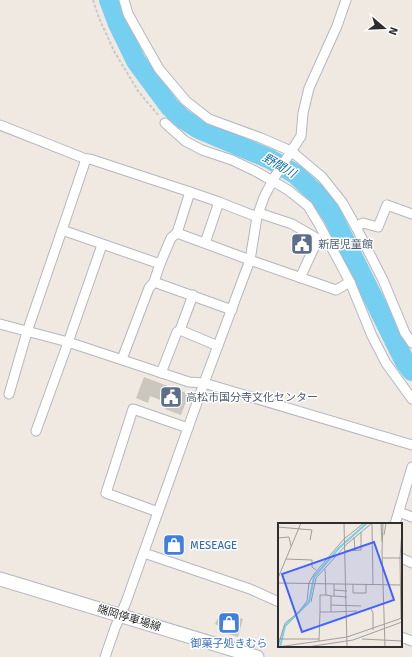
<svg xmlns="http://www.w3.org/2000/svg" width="412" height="657" font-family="Signika,'Noto Sans JP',sans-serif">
  <rect width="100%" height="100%" fill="#efe9e1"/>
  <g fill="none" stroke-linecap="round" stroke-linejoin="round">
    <!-- river -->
    <path stroke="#75cff0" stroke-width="20" d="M109,0L118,24L136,61L170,107L183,119L199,129L270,159L295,174L319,196L332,215L405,362L412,371"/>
  </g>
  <!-- building -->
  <g fill="#cbc7bf">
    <path d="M144,377L189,394L181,415L165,409L168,403L150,396L148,403L136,398Z"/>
    <path d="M173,534L182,537L174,556L165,553Z"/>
    <path d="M221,612L243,619L238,637L222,632L223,628L215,624Z"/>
  </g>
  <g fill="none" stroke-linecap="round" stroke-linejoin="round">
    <!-- street casing -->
    <g stroke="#b4b7c1" stroke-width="11">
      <g id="street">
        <path d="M124,0L128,14L159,69L186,101L209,119L261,138L291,151L322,177L342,202L356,227L383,280L405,333L412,343"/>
        <path d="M165,123L185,141L202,150L232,160L255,171L288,190L308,206L320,226L350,282L372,336L386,363L412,399"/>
        <path d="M0,125L86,159L62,230L160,264L171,238L177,233L250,260L336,290L350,282"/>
        <path d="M86,159H90L190,192L177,233"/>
        <path d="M190,192L219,202L205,243"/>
        <path d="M219,202L257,217"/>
        <path d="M259,213L292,224L318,239"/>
        <path d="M356,227L363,223L378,227L387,205L412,214"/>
        <path d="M160,264L154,282L232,310"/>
        <path d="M300,278L318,239L323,241"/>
        <path d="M0,324L68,342L189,382L204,383L412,445"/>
        <path d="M180,330L218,346"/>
        <path d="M122,359L149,288L154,282"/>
        <path d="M161,373L177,332L180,330L193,295"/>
        <path d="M9,394L27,332L62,230"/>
        <path d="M36,431L65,351L102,245"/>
        <path d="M158,512L106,493L133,409L188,428"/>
        <path d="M399,512L412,517"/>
        <path d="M395,524L412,467"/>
        <path d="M144,553L250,589L279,602"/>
        <path d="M401,558L412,563"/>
        <path d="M401,637L412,641"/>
        <path d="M105,657L115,628L126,602L204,383L250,260L257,217L264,197L274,178L301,136L303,113L309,88L337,26L346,0"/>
      </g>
    </g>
    <!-- secondary casing -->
    <g stroke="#b4b7c1" stroke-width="15">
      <path id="secondary" d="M0,579L257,657"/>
    </g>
    <!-- path -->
    <path stroke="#c9c9c9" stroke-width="2" stroke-dasharray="3 2" stroke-linecap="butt" d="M93,0L99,18L114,51L138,91L159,116"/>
    <!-- street -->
    <use href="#street" stroke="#fff" stroke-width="9"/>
    <!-- secondary -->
    <use href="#secondary" stroke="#fff" stroke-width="13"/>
  </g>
  <!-- icons -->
  <defs>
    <g id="civic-square" transform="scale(1.15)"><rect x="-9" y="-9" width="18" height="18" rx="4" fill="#5c6f8a" stroke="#fff"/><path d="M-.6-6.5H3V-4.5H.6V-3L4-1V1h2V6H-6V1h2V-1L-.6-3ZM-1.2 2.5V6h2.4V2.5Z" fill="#fff"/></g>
    <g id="shop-square" transform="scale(1.15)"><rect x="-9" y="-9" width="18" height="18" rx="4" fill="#3f7fe0" stroke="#fff"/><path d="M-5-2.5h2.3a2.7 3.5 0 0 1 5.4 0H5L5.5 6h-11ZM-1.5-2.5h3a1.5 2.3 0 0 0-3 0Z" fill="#fff"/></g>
  </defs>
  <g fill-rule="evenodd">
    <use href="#civic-square" x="302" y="244"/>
    <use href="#civic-square" x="171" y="397"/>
    <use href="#shop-square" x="174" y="545"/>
    <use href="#shop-square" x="229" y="623"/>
  </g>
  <g text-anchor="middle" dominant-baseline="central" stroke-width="3" stroke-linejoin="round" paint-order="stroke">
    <!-- service labels -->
    <g font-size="11" fill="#4e5e75" stroke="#fff" text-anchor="start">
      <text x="318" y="244">新居児童館</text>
      <text x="186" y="397">高松市国分寺文化センター</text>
    </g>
    <!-- shop labels -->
    <g font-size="11" fill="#366cbe" stroke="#fff" text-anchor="start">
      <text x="190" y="545">MESEAGE</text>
      <text x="229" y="643" text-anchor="middle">御菓子処きむら</text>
    </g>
    <!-- street labels -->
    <g font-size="11" fill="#2e2e2e" stroke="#fff">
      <text transform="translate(129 618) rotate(17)">端岡停車場線</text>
    </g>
    <!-- water labels -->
    <g font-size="12" font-style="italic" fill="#0d6fa3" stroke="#fff">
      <text transform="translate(279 166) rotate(30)">野間川</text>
    </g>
  </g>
  <!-- overview -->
  <g transform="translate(278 523)">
    <rect width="124" height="124" fill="#efe9e1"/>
    <path fill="none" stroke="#75cff0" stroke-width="2" d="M2,124L7,103L31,79L36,54L61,25L89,0"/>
    <path fill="none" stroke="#a29e99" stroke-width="1" d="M66,0L69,124M103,0L104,19M105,0L104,28L107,124M0,4L34,7L32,17M106,12L108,0M76,14L77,27M0,15L11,14L13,23M67,28L83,27V9M105,35H124M122,35L123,96M122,35L124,7M8,36L34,37V44L38,47M0,55L23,0M0,60L124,62M75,61V70H88V61M56,67L69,68M53,73H56V61M56,73L69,74M33,79L38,55L69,21L94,0L95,62M53,82L83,83M93,86L95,90V107M42,89V72H48M53,89L79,88M0,116H41M84,116L124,118M41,118L42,89H53V73L48,72L47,46M0,123L7,100L20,90L29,78L31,60L36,51L66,16L86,0M0,124L69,114L124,95M29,124L75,117L124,99"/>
    <path fill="#4264fb" fill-opacity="0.15" stroke="#4264fb" stroke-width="2" d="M96,19L116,77L24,109L4,51Z"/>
    <rect width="124" height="124" fill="none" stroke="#2e2e2e" stroke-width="2"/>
  </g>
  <!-- north arrow -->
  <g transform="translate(384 28) rotate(109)" stroke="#ffffff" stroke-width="3" paint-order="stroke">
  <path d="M0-3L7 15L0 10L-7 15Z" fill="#2e2e2e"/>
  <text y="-6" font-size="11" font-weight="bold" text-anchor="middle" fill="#2e2e2e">N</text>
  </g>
</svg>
